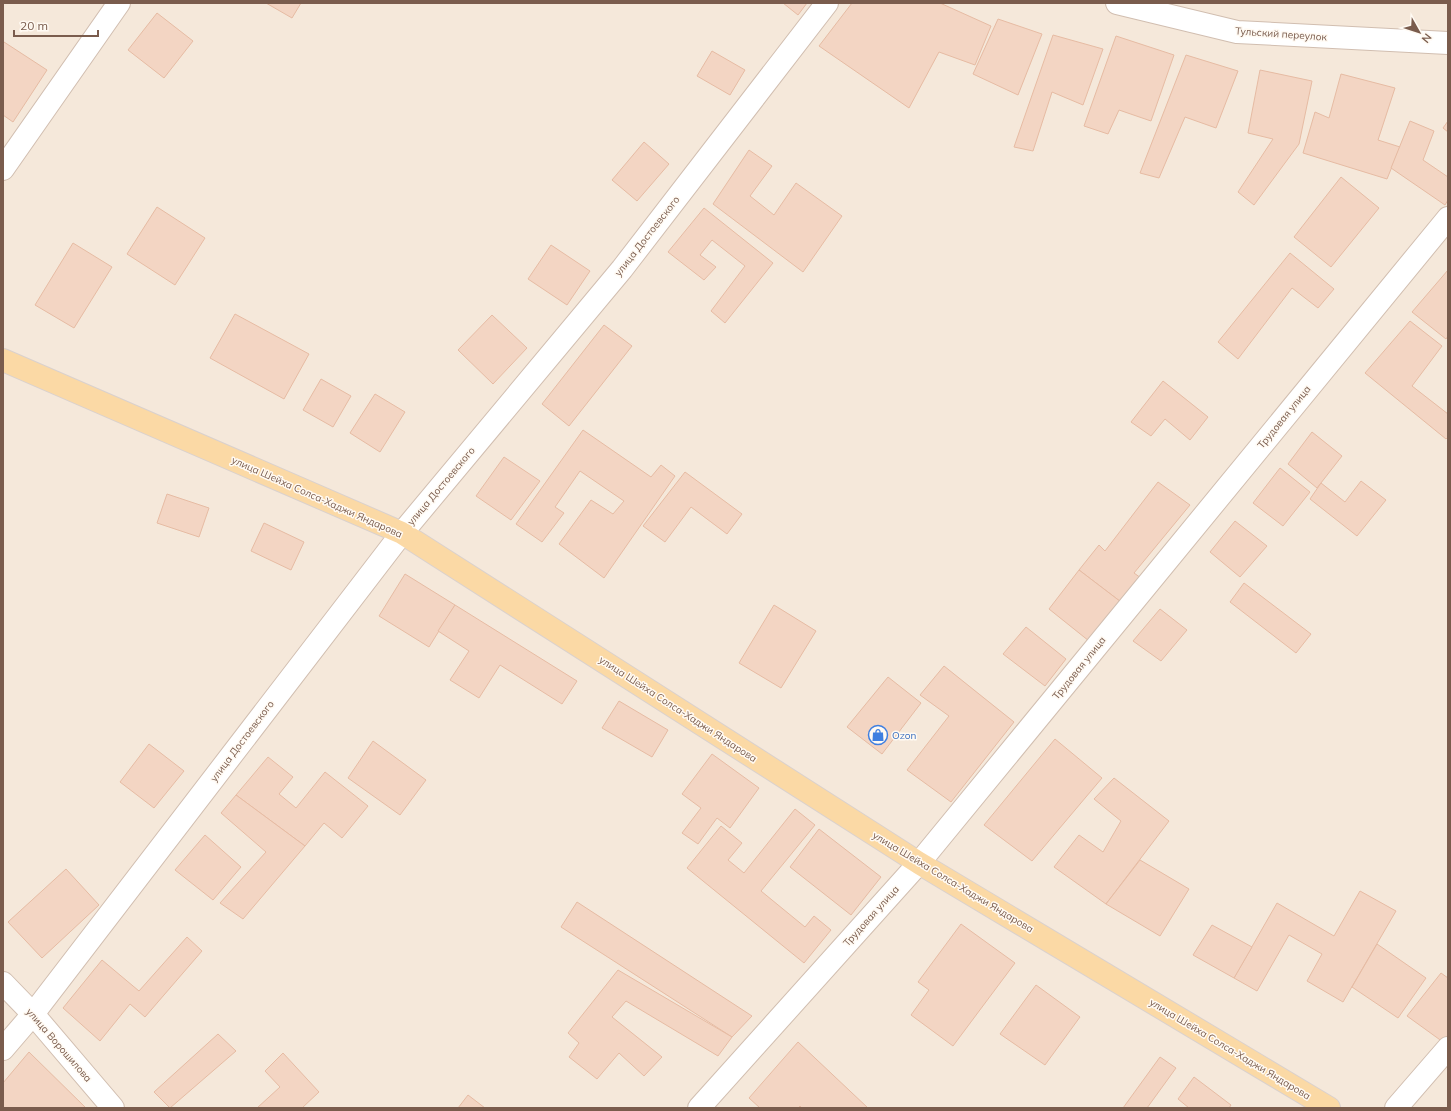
<svg xmlns="http://www.w3.org/2000/svg" width="1451" height="1111" font-family="Mulish,sans-serif">
  <rect width="100%" height="100%" fill="#fdf6ec"/>
  <!-- residential -->
  <rect fill="#f5e8da" x="3" y="3" width="1445" height="1105"/>
  <!-- building -->
  <g fill="#f3d5c3" stroke="#e6bba3">
    <path d="M266,3H301L292,18Z"/>
    <path d="M783,3H807L798,15Z"/>
    <path d="M852,3H940L991,26L975,65L939,52L909,108L819,46Z"/>
    <path d="M157,13L193,41L164,78L128,50Z"/>
    <path d="M998,19L1042,34L1018,95L973,74Z"/>
    <path d="M1053,35L1103,49L1083,105L1052,92L1033,151L1014,147Z"/>
    <path d="M1116,36L1174,55L1151,121L1119,110L1108,134L1084,126Z"/>
    <path d="M4,42L47,70L13,122L3,115V44Z"/>
    <path d="M712,51L745,70L730,95L697,76Z"/>
    <path d="M1186,55L1238,71L1216,128L1185,117L1159,178L1140,173Z"/>
    <path d="M1260,70L1312,81L1299,144L1254,205L1238,192L1273,139L1248,133Z"/>
    <path d="M1341,74L1395,88L1378,140L1400,147L1387,179L1303,153L1315,112L1329,118Z"/>
    <path d="M1410,121L1434,131L1423,160L1448,177V200L1445,205L1391,168Z"/>
    <path d="M1448,121V132L1443,128Z"/>
    <path d="M644,142L669,164L637,201L612,180Z"/>
    <path d="M749,150L772,166L750,196L774,215L796,183L842,216L803,272L713,204Z"/>
    <path d="M1341,177L1379,208L1331,267L1294,237Z"/>
    <path d="M157,207L205,238L175,285L127,254Z"/>
    <path d="M704,208L773,263L725,323L711,311L745,266L712,240L700,255L716,267L704,280L668,252Z"/>
    <path d="M73,243L112,267L74,328L35,305Z"/>
    <path d="M551,245L590,271L567,305L528,279Z"/>
    <path d="M1290,253L1334,289L1318,308L1292,288L1238,359L1218,342Z"/>
    <path d="M1448,270V336L1446,339L1412,312Z"/>
    <path d="M235,314L309,354L284,399L210,358Z"/>
    <path d="M492,315L527,348L493,384L458,350Z"/>
    <path d="M1410,321L1442,346L1412,386L1448,414V437L1446,439L1365,373Z"/>
    <path d="M604,325L632,346L569,426L542,404Z"/>
    <path d="M321,379L351,396L333,427L303,410Z"/>
    <path d="M1163,381L1208,417L1190,440L1165,419L1151,436L1131,422Z"/>
    <path d="M375,394L405,412L380,452L350,433Z"/>
    <path d="M583,430L651,477L661,465L675,476L604,578L559,544L591,500L613,514L624,501L580,471L555,507L564,513L542,542L516,524Z"/>
    <path d="M1312,432L1342,456L1317,488L1288,464Z"/>
    <path d="M504,457L540,481L511,520L476,496Z"/>
    <path d="M1280,468L1310,492L1283,526L1253,503Z"/>
    <path d="M685,472L742,514L727,534L691,507L665,542L643,526Z"/>
    <path d="M1361,481L1386,500L1357,536L1310,499L1321,483L1345,502Z"/>
    <path d="M1158,482L1190,505L1134,573L1141,578L1121,602L1079,570L1099,545L1105,551Z"/>
    <path d="M167,494L209,508L199,537L157,523Z"/>
    <path d="M1235,521L1267,546L1240,577L1210,552Z"/>
    <path d="M264,523L304,542L291,570L251,551Z"/>
    <path d="M1079,570L1121,602L1089,641L1049,609Z"/>
    <path d="M405,574L455,605L429,647L379,616Z"/>
    <path d="M1244,583L1311,634L1296,653L1230,602Z"/>
    <path d="M455,605L577,681L562,704L500,665L479,698L450,680L469,651L438,631Z"/>
    <path d="M774,605L816,631L781,688L739,663Z"/>
    <path d="M1160,609L1187,630L1161,661L1133,641Z"/>
    <path d="M1026,627L1066,659L1045,686L1003,654Z"/>
    <path d="M944,666L1014,722L951,802L907,770L949,716L920,695Z"/>
    <path d="M888,677L921,703L882,754L847,727Z"/>
    <path d="M619,701L668,730L652,757L602,728Z"/>
    <path d="M1055,739L1102,778L1032,861L984,825Z"/>
    <path d="M373,741L426,780L400,815L348,778Z"/>
    <path d="M149,744L184,771L154,808L120,782Z"/>
    <path d="M712,754L759,788L730,828L717,818L698,844L682,833L701,808L682,794Z"/>
    <path d="M268,757L293,777L279,794L296,808L325,772L368,806L342,838L324,823L305,846L236,795Z"/>
    <path d="M1114,778L1169,821L1106,904L1054,867L1079,835L1103,852L1121,821L1094,799Z"/>
    <path d="M236,795L305,846L243,919L220,903L266,852L221,813Z"/>
    <path d="M795,809L815,825L761,891L805,927L814,916L831,930L804,963L687,868L721,826L742,843L728,860L744,873Z"/>
    <path d="M819,829L881,877L851,915L790,867Z"/>
    <path d="M205,835L241,867L213,900L175,870Z"/>
    <path d="M1140,860L1189,889L1160,936L1106,904Z"/>
    <path d="M66,869L99,905L42,958L8,922Z"/>
    <path d="M1360,891L1396,911L1343,1002L1307,981L1322,954L1289,935L1257,991L1234,978L1277,903L1334,936Z"/>
    <path d="M577,902L752,1016L732,1037L561,927Z"/>
    <path d="M961,924L1015,963L953,1046L911,1015L929,990L918,982Z"/>
    <path d="M1212,925L1252,947L1234,978L1193,955Z"/>
    <path d="M187,937L202,951L145,1017L130,1004L100,1041L63,1008L102,960L139,991Z"/>
    <path d="M1377,944L1426,978L1398,1018L1352,987Z"/>
    <path d="M618,970L732,1037L718,1056L626,1001L612,1017L662,1057L644,1076L619,1053L597,1079L569,1057L579,1043L568,1033Z"/>
    <path d="M1441,973L1448,978V1035L1443,1042L1407,1016Z"/>
    <path d="M1036,985L1080,1017L1045,1065L1000,1034Z"/>
    <path d="M218,1034L236,1051L170,1108L154,1092Z"/>
    <path d="M798,1042L868,1108H802L800,1106L798,1108H760L749,1098Z"/>
    <path d="M29,1052L86,1108H3V1083Z"/>
    <path d="M283,1053L319,1092L302,1108H257L280,1087L265,1071Z"/>
    <path d="M1160,1057L1176,1068L1147,1108H1123Z"/>
    <path d="M1194,1077L1231,1105L1229,1108H1189L1178,1099Z"/>
    <path d="M468,1095L485,1108H458Z"/>
  </g>
  <g fill="none" stroke-linecap="round" stroke-linejoin="round">
    <!-- minor casing -->
    <g stroke="#d1beb0" stroke-width="24">
      <g id="minor">
        <path d="M1117,3L1237,32L1448,43"/>
        <path d="M3,169L119,3"/>
        <path d="M3,983L33,1014L113,1108"/>
        <path d="M3,1049L33,1014L402,533L622,269L827,3"/>
        <path d="M699,1108L919,863L1448,218"/>
        <path d="M1396,1108L1448,1048"/>
      </g>
    </g>
    <!-- major casing -->
    <g stroke="#dad1cd" stroke-width="24">
      <path id="major" d="M3,360L402,533L919,863L1329,1108"/>
    </g>
    <!-- minor -->
    <use href="#minor" stroke="#fff" stroke-width="22"/>
    <!-- major -->
    <use href="#major" stroke="#fbd9a5" stroke-width="22"/>
  </g>
  <!-- icons -->
  <defs>
    <g id="shop-ring" transform="scale(1)"><circle r="9.5" fill="#fffaf3" stroke="#3f7fe0" stroke-width="1.5"/><path d="M-5-2.5h2.3a2.7 3.5 0 0 1 5.4 0H5L5.5 6h-11ZM-1.5-2.5h3a1.5 2.3 0 0 0-3 0Z" fill="#3f7fe0"/></g>
  </defs>
  <g fill-rule="evenodd">
    <use href="#shop-ring" x="878" y="735"/>
  </g>
  <g text-anchor="middle" dominant-baseline="central" stroke-width="3" stroke-linejoin="round" paint-order="stroke">
    <!-- street labels -->
    <g font-size="10" fill="#7a5c4d" stroke="#fffaf3">
      <text transform="translate(1281 34) rotate(4)">Тульский переулок</text>
      <text transform="translate(647 236) rotate(-52)">улица Достоевского</text>
      <text transform="translate(1284 417) rotate(-51)">Трудовая улица</text>
      <text transform="translate(441 486) rotate(-50)">улица Достоевского</text>
      <text transform="translate(317 497) rotate(24)">улица Шейха Солса-Хаджи Яндарова</text>
      <text transform="translate(1079 668) rotate(-51)">Трудовая улица</text>
      <text transform="translate(678 709) rotate(33)">улица Шейха Солса-Хаджи Яндарова</text>
      <text transform="translate(242 741) rotate(-53)">улица Достоевского</text>
      <text transform="translate(953 882) rotate(31)">улица Шейха Солса-Хаджи Яндарова</text>
      <text transform="translate(871 916) rotate(-48)">Трудовая улица</text>
      <text transform="translate(59 1045) rotate(49)">улица Ворошилова</text>
      <text transform="translate(1230 1049) rotate(31)">улица Шейха Солса-Хаджи Яндарова</text>
    </g>
    <!-- shop labels -->
    <g font-size="10" fill="#366cbe" stroke="#fffaf3" text-anchor="start">
      <text x="892" y="735">Ozon</text>
    </g>
  </g>
  <!-- border -->
  <rect width="1451" height="1111" fill="none" stroke="#7a5c4d" stroke-width="8"/>
  <!-- north arrow -->
  <g transform="translate(1419 32) rotate(129)" stroke="#fffaf3" stroke-width="3" paint-order="stroke">
  <path d="M0-3L7 15L0 10L-7 15Z" fill="#7a5c4d"/>
  <text y="-6" font-size="11" font-weight="bold" text-anchor="middle" fill="#7a5c4d">N</text>
  </g>
  <!-- scale -->
  <path d="M14 30v6h84v-6" fill="none" stroke="#7a5c4d" stroke-width="2"/>
  <text x="20" y="30" font-size="12" fill="#7a5c4d" stroke="#fffaf3" stroke-width="3" paint-order="stroke">20 m</text>
</svg>
